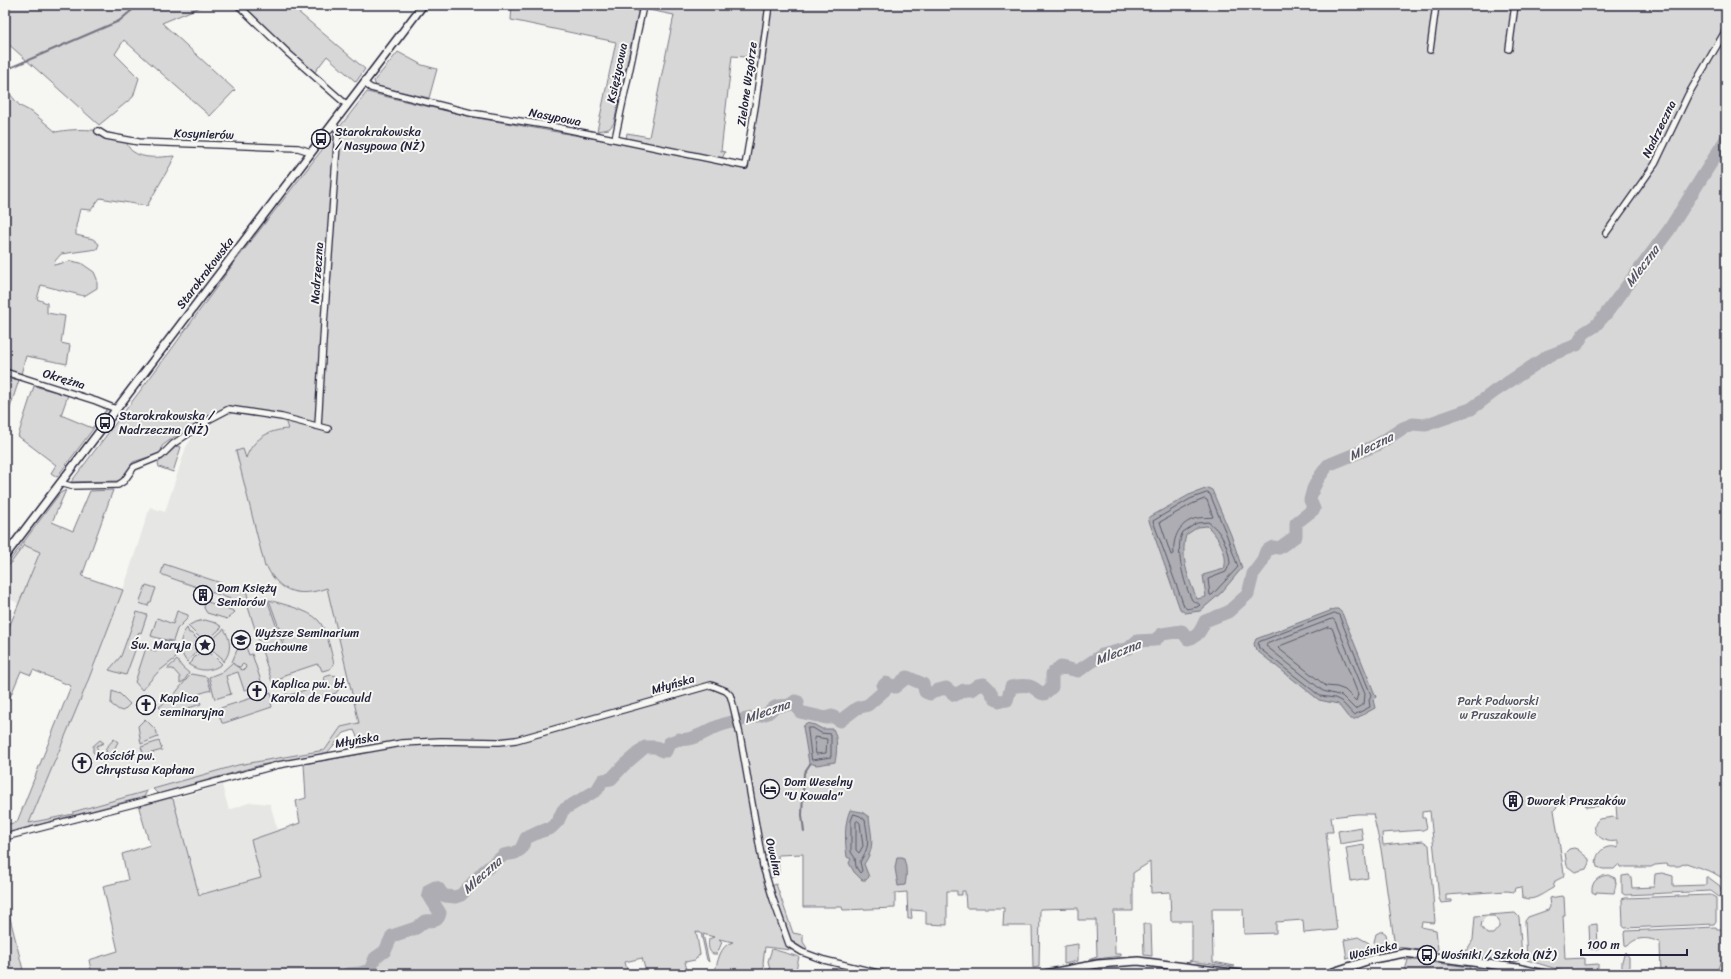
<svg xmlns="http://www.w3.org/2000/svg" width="1731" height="979" font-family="Sriracha,sans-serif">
  <rect width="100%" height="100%" fill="#f6f6f2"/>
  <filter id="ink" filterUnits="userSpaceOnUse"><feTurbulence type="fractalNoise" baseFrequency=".025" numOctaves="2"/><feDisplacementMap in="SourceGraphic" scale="8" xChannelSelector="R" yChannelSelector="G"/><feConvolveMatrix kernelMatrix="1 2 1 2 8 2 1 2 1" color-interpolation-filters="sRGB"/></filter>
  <g filter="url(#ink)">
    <!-- built -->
    <g fill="#e6e6e4">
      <path d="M230,412L285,420L401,737L359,723L341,727L326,750L238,765L61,816L29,823L84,691L123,590L150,507L165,512L186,447L197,430Z"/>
      <path d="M24,545L40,552L19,604L5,596V571Z"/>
      <path d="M222,785L229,810L251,802L270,804L278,831L251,840L261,878L199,896L173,799Z"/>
    </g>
    <!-- green -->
    <g fill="#d7d7d7" stroke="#7c7c89" fill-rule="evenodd">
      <path d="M5,5H205L162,23L235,90L210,116L124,40L115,54L139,78L133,97L99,125L5,41Z"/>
      <path d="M241,5H290L365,69L356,82L327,56L314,73Z"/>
      <path d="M512,5L537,9L539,5H766L758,58L732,56L721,151L725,152L722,159L626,139L627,133L649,137L674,15L639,8L614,123L609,129L597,131L616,42L511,20Z"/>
      <path d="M771,5H1726V880L1712,872L1686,863L1679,866H1670L1665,864L1655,865L1651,867H1620L1619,864L1614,869H1603L1597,867C1593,853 1606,843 1618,848V841C1615,841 1611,842 1608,841C1596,838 1590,827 1599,819L1614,817L1617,819L1616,805L1586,807L1585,802H1579L1578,796L1568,797L1569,803L1560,804L1554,810L1564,873L1563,877L1555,881L1553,888C1543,893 1533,903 1522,897L1521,887L1515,888L1514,892L1507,891L1446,895V900H1452V902L1441,903L1439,898L1430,811L1422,812V818H1425L1427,828L1423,830L1382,833L1383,845L1423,841L1429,845L1435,922L1434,923L1422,922L1421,927L1436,930L1438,949L1436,951L1395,947L1381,849L1373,814H1357L1331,817L1333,832H1326L1337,930L1304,933L1303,920L1276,922V933L1244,934L1243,909H1212L1213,962L1235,966L1234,967L1189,961L1192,960V921H1171L1170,892L1151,893L1150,862L1133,873V911H1114L1115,954H1121V956L1088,960L1097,957L1096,920H1078V908L1040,909L1039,967L1033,968L1032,926H1003L1004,908H966L965,891H962V895H957V891H947V925L926,924V911L911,910L912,918L908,919L907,892L895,893V908L843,910L842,907H803V854L778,855L779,874L771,878L769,877L765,861L772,855L764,856L770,884L791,950L765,947L763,963L765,974H714C718,963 719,945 733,942L719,939L722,942L717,954H713C708,951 708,945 709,939L714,937L703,934L709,962L707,960L701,933L696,931L700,954L695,960L685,962L688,974H636L646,972L642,958L625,962L628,974H92L89,960L118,951L103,886L128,880L122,854L150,845L139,808L140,806L170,798L173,799L199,895L261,878L251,840L300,823L296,801L306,798L304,764L367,753L366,747L362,748L354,730L344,733L327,753L261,765L158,794L153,789L238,765L325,750L341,727L359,723L327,588C301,597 280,594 267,567H265L236,451L243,449L246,458C253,439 268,430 288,429L285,420L230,412L208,418L189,430V426L162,446L161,453L133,462L120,481L71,482L168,354L234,263L367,92L472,117L608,141L744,169L746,165Z"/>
      <path d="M398,52L422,65L437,69L429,98L376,86L374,81Z"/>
      <path d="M5,71L7,74L9,93L20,106L32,112L56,132C75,128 106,128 123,139C127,141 128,148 132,151C144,160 160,157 174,156L171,164L147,206L100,198L91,210L80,209L76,226V235L93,239L99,244L97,249L61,254L55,261L54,265L71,261L81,263L94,272L97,279V288L84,296L41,285L37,299L47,303V313L65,316L61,343L70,345L67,364L26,356L21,374L5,370Z"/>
      <path d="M5,377L19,380L5,423Z"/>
      <path d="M34,386L68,395L61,415L92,428L106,410L98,404L108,409L57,477L51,473L56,465L18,436Z"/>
      <path d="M177,446L181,447L173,472L159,467L158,463Z"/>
      <path d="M66,490L52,522L73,531L90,491L113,490L82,576L123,590L84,691L29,823L73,814V812L147,791L144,797L6,833L5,825L17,822L71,686L33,670L31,675L21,671L5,709V637L40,552L24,545L5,571V567L60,493Z"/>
      <path d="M164,564L242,590L247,593L248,600L245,604L171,578L161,574Z"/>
      <path d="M146,585L156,588L151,602H149L148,606L139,603Z"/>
      <path d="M262,598L267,599L285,651L287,650L269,600C282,604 309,610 318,620C327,629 331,652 334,664L330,669L322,671L320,666L317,664L284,675L283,678L272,682L248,607L255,599Z"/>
      <path d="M205,601L234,611L235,612L227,619L207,613L204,608Z"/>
      <path d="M177,611L188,615V618L177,629L173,641L161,639L173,643L176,658L158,672L142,690L135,682L146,648L156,651L161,639L151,636L157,618L173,624Z"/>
      <path d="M137,612L147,615L141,633L139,632L134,644L137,645L126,675L109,670L121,656Z"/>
      <path d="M205,620L216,623L222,627L209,639H201V637L198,636L188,626L195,622Z"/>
      <path d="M187,628L189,633H191L199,641L198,645L199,649L196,650V652L187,662C179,652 178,639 187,628Z"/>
      <path d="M224,629C231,640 232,652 223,662L222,658L211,649V642L214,641V638Z"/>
      <path d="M246,647L249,655L252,654L262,684L244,690L238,672L226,676L231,694L215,699L209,677L222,672L232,663L242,670L245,669L246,666L243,664L240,667L236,666L232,662L237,650Z"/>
      <path d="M201,651H209V654H212L222,664C211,672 199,672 188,664L192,662L193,659Z"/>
      <path d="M177,660L182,667L189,673L184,681L180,683V677L173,669H167Z"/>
      <path d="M191,674L207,677L211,690L198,694L201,704L167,715L159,707L173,696Z"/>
      <path d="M331,675L337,676C338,682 341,688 336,693L315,700L288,702L286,698L271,703L272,707L224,723H222L217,709L271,692L273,700L286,696V694L290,695L323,684L325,681L324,677Z"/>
      <path d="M112,691L120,694L130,704L123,711L119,710L111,704Z"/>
      <path d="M145,719L156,730L158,737L141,744L138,726Z"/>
      <path d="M114,739L118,742C113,750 112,760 102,762L93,752V746L100,740L104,743L96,746L98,749L95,752L98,755L101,753L103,754L107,751L105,749Z"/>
      <path d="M159,741L162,750L144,755L141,747Z"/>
      <path d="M1361,827L1363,840L1340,844L1338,831Z"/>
      <path d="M1364,845L1368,878L1351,881L1346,848Z"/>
      <path d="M1574,848L1577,849L1589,859V863L1586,869L1575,872L1567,866L1565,853L1569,849Z"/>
      <path d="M1662,873L1673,876V886L1706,885V877H1708L1720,886L1722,895L1719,897L1711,891L1625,895L1622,893V876L1629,875L1631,878L1632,888L1654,887L1655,874Z"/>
      <path d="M1608,875L1615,878L1616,884L1614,893L1596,892V894L1592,892C1591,881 1599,876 1608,875Z"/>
      <path d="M776,884L793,933L803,935V942L807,948L805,950L796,945L791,939L772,886Z"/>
      <path d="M1711,895L1716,898V921L1714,924L1625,928L1623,926L1622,899L1625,898Z"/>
      <path d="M1562,896L1564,897L1565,915H1563L1565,959L1584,958V965L1598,964V973H1622V961L1625,952L1629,957V974H1573L1527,960L1525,921L1528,917L1548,910L1550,907L1549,898Z"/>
      <path d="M1515,913L1519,917L1522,957H1519V960L1515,962L1443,952L1467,950L1473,940L1475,916ZM1487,916H1494L1499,921V927L1493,934H1487L1481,927L1482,921Z"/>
      <path d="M9,914L24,974H5V915Z"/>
      <path d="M1143,924H1151L1152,956L1144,955Z"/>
      <path d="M1597,924L1598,949H1590L1589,925Z"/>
      <path d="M1716,927L1717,929H1723L1726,934V955H1723L1716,974H1661L1660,943C1651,937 1635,936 1628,946L1625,945L1624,933L1626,931Z"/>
      <path d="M1382,931L1386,934L1388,947L1376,950L1374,942L1376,934Z"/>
      <path d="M1358,937L1369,943L1372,951L1347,959L1344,940Z"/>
      <path d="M1078,944V961L1064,964V946Z"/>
      <path d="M772,949L799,957L795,974H771L768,961Z"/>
      <path d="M1405,959L1470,967L1469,974H1404L1408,960Z"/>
    </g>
    <!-- water -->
    <g fill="#adadb3" stroke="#757583" fill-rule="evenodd">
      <path d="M1208,488L1212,490L1231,535L1242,568L1221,593L1200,611L1185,613L1180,609L1148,518L1189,495ZM1207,526C1218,536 1229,554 1224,569L1203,575L1206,597L1197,599C1188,578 1180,557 1186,535L1198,527Z"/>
      <path d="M1335,609H1338L1342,613L1376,697L1373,700L1375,708L1355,719H1351L1348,717L1338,704L1319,700L1256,650L1254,644L1256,639Z"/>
      <path d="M806,723L815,725L822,729H833C838,737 837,753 835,762L817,765L809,763L803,727Z"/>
      <path d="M850,810L862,812L869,817C871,836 876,847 864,864L869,877L866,880H862L854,872L849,863L851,859L847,857C845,842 844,824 850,810Z"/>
      <path d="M897,857H903C907,865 907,876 905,885L898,886L895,868Z"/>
    </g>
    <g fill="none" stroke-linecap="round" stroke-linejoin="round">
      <!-- shore -->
      <g stroke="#5a5a6b" stroke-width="1">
        <path d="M1207,493L1210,494L1227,536L1238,567L1212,595H1210L1208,579L1226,572L1230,563C1229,548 1221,530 1208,522L1197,523L1183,532C1174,546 1184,585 1192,600C1194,603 1198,602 1200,605L1197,607L1187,609L1184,606L1153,521L1190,499Z"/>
        <path d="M1205,499L1207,500L1213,517C1208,518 1203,517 1198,518C1180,521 1172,538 1174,554L1171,555L1160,522L1192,504Z"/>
        <path d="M1335,613L1339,615L1371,695L1369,700L1370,707L1354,715L1341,701L1335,698L1320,696L1259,648L1258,644L1259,642Z"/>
        <path d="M1333,619L1335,621L1365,694L1364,704L1355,709L1342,696L1323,691L1266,646L1267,644Z"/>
        <path d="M1329,627L1332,628L1358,694L1356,701L1345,690L1337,687L1326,686L1278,648L1280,646Z"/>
        <path d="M808,728H813L821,733L831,734V757L812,760Z"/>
        <path d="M815,737L827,739L826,753L816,754L814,739Z"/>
        <path d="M854,814L860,816L865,820C868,840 871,844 860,862L862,871L860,873L856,867L855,858L851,852V821Z"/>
        <path d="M858,821L860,823L863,846L859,853L856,850V822Z"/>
      </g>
      <!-- stream -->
      <g stroke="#757583" stroke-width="2">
        <path d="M5,70L119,21L138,5"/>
        <path d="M804,832L802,815L804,773L810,764"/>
      </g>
      <!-- river -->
      <path stroke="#adadb3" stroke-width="13" d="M347,974L360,973L370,970L375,958L385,951L392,936L416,928L425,921C432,920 438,923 440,913L428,894L429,890L435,887L438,888L443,895L446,896L455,897L461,895L484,871L504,855L515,853L521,849L526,838L539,832L551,828L558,821L563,810L597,790L603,780L611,779L624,765L645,747H656L663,751H666L669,743L679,739C690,742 704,733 714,728C730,720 749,720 765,714C770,713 771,709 775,707C784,703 785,709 795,701L798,702L797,707L800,712L826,718L832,716L840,721L857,708L868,705L885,690L883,686L886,683L895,687L907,677L923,684L925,692L930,694L938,690L946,688L955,695L964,690H971L978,685L984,684L989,689L995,699L999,701L1007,700L1011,687C1017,686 1026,684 1032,687C1037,689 1038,693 1044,694L1052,687V674L1061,667L1078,671L1102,655L1129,648L1137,641L1155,640L1162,634L1182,631L1188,639C1198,637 1201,630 1205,621L1228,612L1248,594L1253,574L1262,562L1266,551L1273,547L1279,548L1296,536V523L1314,509L1310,500L1313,489L1318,479L1328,465L1377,445L1403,428L1413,424L1425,425L1471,409L1495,391L1548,356L1577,345L1584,333L1595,326L1605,315L1669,230L1726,139"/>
      <!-- minor casing -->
      <g stroke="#22223b" stroke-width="8">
        <g id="minor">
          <path d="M238,5L289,54L347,105"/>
          <path d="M1509,49L1515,5"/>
          <path d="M1430,50L1436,5"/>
          <path d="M364,83L371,88L471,113L551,126L745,166L756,101L769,5"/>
          <path d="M98,131L106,136L139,142L298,148L311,152"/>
          <path d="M615,139L642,11"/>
          <path d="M1606,233L1655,164L1688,95L1726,30"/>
          <path d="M5,372L96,401L116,409"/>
          <path d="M318,426L324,324L338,131L333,123"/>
          <path d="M60,483L71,486L118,485L124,481L134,467L161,456L173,444L210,419L229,409L282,417L328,429"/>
          <path d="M5,837L137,803L278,765L402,743L441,741L499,742L516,740L711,685L726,691L730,695L732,701L740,735L763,866L773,899L789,944L802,952L824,960L882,974"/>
        </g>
      </g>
      <!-- tertiary casing -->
      <g stroke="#22223b" stroke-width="10">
        <g id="tertiary">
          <path d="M5,556L423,5"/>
          <path d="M1045,974L1098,964L1138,961L1240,974"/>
          <path d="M1327,974L1373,959L1405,953L1517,968L1544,974"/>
        </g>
      </g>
      <!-- minor -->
      <use href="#minor" stroke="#f6f6f2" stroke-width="5.5"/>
      <!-- tertiary -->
      <use href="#tertiary" stroke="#f6f6f2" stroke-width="7"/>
    </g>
  </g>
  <!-- icons -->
  <defs>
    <g id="bus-ring" transform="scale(1)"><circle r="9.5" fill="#f6f6f2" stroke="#22223b" stroke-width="1.5"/><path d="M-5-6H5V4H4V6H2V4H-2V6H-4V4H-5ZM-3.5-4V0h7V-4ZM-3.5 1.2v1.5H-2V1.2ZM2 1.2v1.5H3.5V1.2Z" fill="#22223b"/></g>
    <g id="building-ring" transform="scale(1)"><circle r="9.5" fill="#f6f6f2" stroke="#22223b" stroke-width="1.5"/><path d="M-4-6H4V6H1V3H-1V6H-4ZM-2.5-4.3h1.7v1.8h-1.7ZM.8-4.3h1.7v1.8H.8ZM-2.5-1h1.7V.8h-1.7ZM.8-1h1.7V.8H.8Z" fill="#22223b"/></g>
    <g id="university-ring" transform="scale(1)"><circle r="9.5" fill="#f6f6f2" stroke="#22223b" stroke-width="1.5"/><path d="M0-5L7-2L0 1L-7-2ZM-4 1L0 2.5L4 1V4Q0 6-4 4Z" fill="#22223b"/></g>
    <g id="sight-ring" transform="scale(1)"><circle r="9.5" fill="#f6f6f2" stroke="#22223b" stroke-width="1.5"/><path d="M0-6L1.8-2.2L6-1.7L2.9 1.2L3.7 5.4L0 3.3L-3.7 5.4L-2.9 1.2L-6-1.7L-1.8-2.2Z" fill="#22223b"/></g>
    <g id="church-ring" transform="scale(1)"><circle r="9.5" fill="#f6f6f2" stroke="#22223b" stroke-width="1.5"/><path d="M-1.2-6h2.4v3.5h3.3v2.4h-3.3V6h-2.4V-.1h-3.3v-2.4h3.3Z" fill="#22223b"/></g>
    <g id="hotel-ring" transform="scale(1)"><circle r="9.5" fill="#f6f6f2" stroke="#22223b" stroke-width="1.5"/><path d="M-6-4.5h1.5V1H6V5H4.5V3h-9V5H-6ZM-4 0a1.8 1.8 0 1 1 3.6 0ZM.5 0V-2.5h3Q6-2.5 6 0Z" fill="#22223b"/></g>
  </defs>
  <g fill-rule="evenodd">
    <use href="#bus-ring" x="321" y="139"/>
    <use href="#bus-ring" x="105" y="423"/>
    <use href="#building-ring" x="203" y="595"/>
    <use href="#university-ring" x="241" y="640"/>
    <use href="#sight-ring" x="205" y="645"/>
    <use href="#church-ring" x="257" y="691"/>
    <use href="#church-ring" x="146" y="705"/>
    <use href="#church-ring" x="82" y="763"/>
    <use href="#hotel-ring" x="770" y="789"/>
    <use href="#building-ring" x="1513" y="801"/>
    <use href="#bus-ring" x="1427" y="955"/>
  </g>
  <g text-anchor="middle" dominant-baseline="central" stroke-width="4" stroke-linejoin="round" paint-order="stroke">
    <!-- street labels -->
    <g font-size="12" fill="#22223b" stroke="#f6f6f2">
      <text transform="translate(617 73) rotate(-78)">Księżycowa</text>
      <text transform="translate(747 84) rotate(-82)">Zielone Wzgórze</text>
      <text transform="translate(555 117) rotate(11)">Nasypowa</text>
      <text transform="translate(1659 129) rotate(-64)">Nadrzeczna</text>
      <text transform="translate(204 134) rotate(2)">Kosynierów</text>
      <text transform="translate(205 273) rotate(-53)">Starokrakowska</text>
      <text transform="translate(317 273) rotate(-86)">Nadrzeczna</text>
      <text transform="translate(64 379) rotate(17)">Okrężna</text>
      <text transform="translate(673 684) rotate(-16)">Młyńska</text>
      <text transform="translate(357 740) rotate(-10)">Młyńska</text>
      <text transform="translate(774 857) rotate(77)">Owalna</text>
      <text transform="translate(1373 950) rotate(-14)">Wośnicka</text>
    </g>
    <!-- poi labels -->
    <g font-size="12" fill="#22223b" stroke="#f6f6f2" text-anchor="start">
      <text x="335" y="132">Starokrakowska<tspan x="335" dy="14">/ Nasypowa (NŻ)</tspan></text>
      <text x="119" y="416">Starokrakowska /<tspan x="119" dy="14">Nadrzeczna (NŻ)</tspan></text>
      <text x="217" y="588">Dom Księży<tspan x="217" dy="14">Seniorów</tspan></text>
      <text x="255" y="633">Wyższe Seminarium<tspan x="255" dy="14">Duchowne</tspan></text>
      <text x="191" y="645" text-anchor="end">Św. Maryja</text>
      <text x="271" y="684">Kaplica pw. bł.<tspan x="271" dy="14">Karola de Foucauld</tspan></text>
      <text x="160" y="698">Kaplica<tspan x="160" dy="14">seminaryjna</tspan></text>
      <text x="96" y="756">Kościół pw.<tspan x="96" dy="14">Chrystusa Kapłana</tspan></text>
      <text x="784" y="782">Dom Weselny<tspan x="784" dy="14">"U Kowala"</tspan></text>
      <text x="1527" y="801">Dworek Pruszaków</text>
      <text x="1441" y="955">Wośniki / Szkoła (NŻ)</text>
    </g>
    <!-- park labels -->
    <g font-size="12" fill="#4f4f62" stroke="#f6f6f2">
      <text x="1498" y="701">Park Podworski<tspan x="1498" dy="14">w Pruszakowie</tspan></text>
    </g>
    <!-- water labels -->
    <g font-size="13" font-style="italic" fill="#535365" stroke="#f6f6f2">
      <text transform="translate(1642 266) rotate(-53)">Mleczna</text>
      <text transform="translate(1371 446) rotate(-26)">Mleczna</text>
      <text transform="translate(1118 652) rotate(-21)">Mleczna</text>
      <text transform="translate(767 711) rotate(-19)">Mleczna</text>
      <text transform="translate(482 875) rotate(-42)">Mleczna</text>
    </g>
  </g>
  <!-- margin -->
  <rect width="1731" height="979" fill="none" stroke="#f6f6f2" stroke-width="20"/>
  <rect x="10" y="10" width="1711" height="959" fill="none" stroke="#22223b" stroke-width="1.5" filter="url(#ink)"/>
  <!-- scale -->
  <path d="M1581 949v6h106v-6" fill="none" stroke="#22223b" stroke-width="2"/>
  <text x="1587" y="949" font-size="12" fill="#22223b" stroke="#f6f6f2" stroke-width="3" paint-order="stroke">100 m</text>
</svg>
